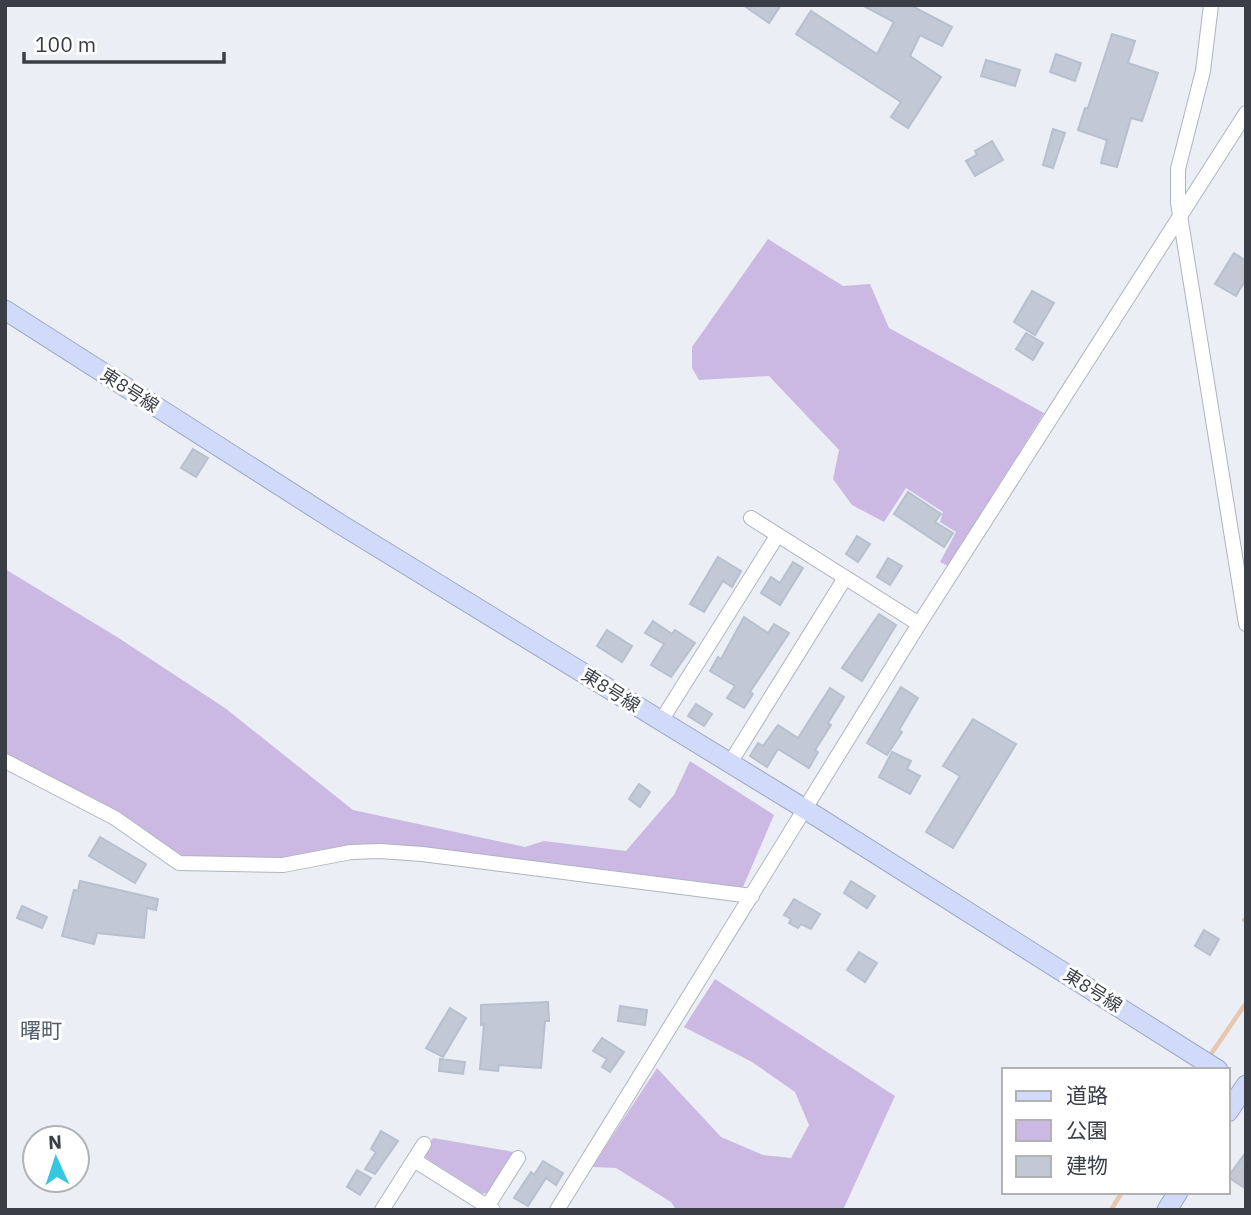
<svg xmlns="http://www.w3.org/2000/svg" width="1251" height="1215" font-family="'IBM Plex Sans','Noto Sans JP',sans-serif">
  <rect width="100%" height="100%" fill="#ebeef4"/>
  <!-- green -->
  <g fill="#ccb9e3">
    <path d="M768,239L843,286L870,284L889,328L1044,413L948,566L940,562L956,532L940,522L943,512L906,488L884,522L852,505L833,479L839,450L769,376L699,380L692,368V347Z"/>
    <path d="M5,569L117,637L225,708L353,810L525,847L544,841L626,851L674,795L690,761L774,815L740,894L422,854L179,863L5,761Z"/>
    <path d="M715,979L895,1096L843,1210H676L671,1202L616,1168L592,1167L657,1068L721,1137L763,1155L791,1158L809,1125L795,1092L752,1062L684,1027Z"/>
    <path d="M433,1138L514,1152L490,1192L482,1194L426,1158L424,1152Z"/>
  </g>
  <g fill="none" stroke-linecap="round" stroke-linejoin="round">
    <!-- stream -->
    <g stroke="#e8c7b0" stroke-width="4.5">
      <path d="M1244,920H1246"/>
      <path d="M1209,1057L1246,1003"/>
      <path d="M1111,1210L1122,1192"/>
    </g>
  </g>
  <!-- building -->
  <g fill="#c2c9d4" stroke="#b6c0ce" stroke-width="2">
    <path d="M743,5H781L769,23Z"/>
    <path d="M862,5H910L952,27L942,46L920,35L910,56L941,77L908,128L891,117L901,102L796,34L811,11L877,54L894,22Z"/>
    <path d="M1112,34L1135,41L1128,63L1158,73L1142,121L1131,118L1117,167L1101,163L1107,140L1078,130L1085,108H1088Z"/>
    <path d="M1056,54L1081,63L1075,81L1050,72Z"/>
    <path d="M986,60L1020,70L1015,86L981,76Z"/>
    <path d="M1053,129L1065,133L1053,168L1043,165Z"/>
    <path d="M992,141L1003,160L975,176L966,161L977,155L975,151Z"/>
    <path d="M1234,253L1246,261V279L1236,296L1215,284Z"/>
    <path d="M1032,291L1054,303L1035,335L1014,322Z"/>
    <path d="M1026,333L1043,343L1033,360L1016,349Z"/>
    <path d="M193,449L208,458L196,477L181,468Z"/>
    <path d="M908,492L941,514L935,522L953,533L944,547L894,514Z"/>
    <path d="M857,536L870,544L858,562L846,554Z"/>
    <path d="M718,557L741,571L732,587L723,581L704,612L690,604Z"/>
    <path d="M888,558L902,566L890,585L877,577Z"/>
    <path d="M793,562L803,568L780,605L761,593L771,577L780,583Z"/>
    <path d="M879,614L896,625L862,681L842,668Z"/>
    <path d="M744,617L768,633L774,624L789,633L750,692L753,694L744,708L727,698L735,686L710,671L718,657L721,659Z"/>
    <path d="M653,621L672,634L675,630L695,643L671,677L651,665L664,644L645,633Z"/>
    <path d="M607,630L632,646L622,662L597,646Z"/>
    <path d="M901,687L918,698L899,730L902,732L887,755L867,743Z"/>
    <path d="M830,688L844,697L828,723L831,725L815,750L818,752L809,768L778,749L767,767L750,756L758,743L763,746L778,725L798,738Z"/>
    <path d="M696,704L712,714L704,726L688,716Z"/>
    <path d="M973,719L1016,744L953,848L926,832L960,776L943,766Z"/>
    <path d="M892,752L911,761L907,769L920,776L910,794L879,777Z"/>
    <path d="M639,784L650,792L640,807L629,799Z"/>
    <path d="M100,837L146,864L135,883L89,856Z"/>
    <path d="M80,881L158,899L156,910L147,908L144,938L97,933L94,944L62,936L74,890L78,891Z"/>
    <path d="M851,881L875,896L867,908L844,893Z"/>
    <path d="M794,899L820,914L811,929L801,924L798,928L789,923L791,919L784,915Z"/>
    <path d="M22,906L47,917L42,928L17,918Z"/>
    <path d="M1204,930L1219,939L1210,955L1195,946Z"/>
    <path d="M859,952L877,963L865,982L847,970Z"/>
    <path d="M548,1002L549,1021H545L541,1068L499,1065L498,1071L480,1069L484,1024L481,1025V1005Z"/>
    <path d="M620,1006L647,1010L645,1025L618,1021Z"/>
    <path d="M450,1008L466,1018L443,1057L426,1048Z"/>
    <path d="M602,1038L624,1052L610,1072L602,1067L607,1059L593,1051Z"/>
    <path d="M440,1059L465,1062L463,1074L439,1071Z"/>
    <path d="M381,1131L398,1141L375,1174L365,1169L376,1152L371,1149Z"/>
    <path d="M1246,1152V1189L1228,1177Z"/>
    <path d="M543,1161L563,1173L556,1185L546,1178L528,1206L514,1198L531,1172L534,1175Z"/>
    <path d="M357,1170L371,1178L360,1195L347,1187Z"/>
  </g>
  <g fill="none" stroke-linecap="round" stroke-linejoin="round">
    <!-- street casing -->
    <g stroke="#afb4be" stroke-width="16">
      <g id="street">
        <path d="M1211,5L1203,71L1178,169V203L1246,624"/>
        <path d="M751,518L919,624"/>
        <path d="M661,721L777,536"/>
        <path d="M5,761L115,818L179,863L283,865L351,852L380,851L422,854L752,896"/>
        <path d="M730,763L845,578"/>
        <path d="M414,1160L493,1210"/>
        <path d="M382,1210L424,1144"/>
        <path d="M485,1210L518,1158"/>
        <path d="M557,1210L919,624L1246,113"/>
      </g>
    </g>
    <!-- secondary casing -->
    <g stroke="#9da8c8" stroke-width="21">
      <g id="secondary">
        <path d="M5,310L340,524L805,809L1218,1070"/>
        <path d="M1228,1112L1246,1085"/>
        <path d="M1167,1210L1178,1192"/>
      </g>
    </g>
    <!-- street -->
    <use href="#street" stroke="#fff" stroke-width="14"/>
    <!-- secondary -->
    <use href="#secondary" stroke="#d1daf9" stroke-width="19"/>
  </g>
  <g text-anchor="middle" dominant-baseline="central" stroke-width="6" stroke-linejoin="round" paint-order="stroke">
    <!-- street labels -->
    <g font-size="18" fill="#3a3f47" stroke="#fff">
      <text transform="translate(130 390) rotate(33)">東8号線</text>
      <text transform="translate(611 690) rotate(32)">東8号線</text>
      <text transform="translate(1093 990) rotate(32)">東8号線</text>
    </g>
    <!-- quarter labels -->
    <g font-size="21" fill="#525b69" stroke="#fff">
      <text x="41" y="1030">曙町</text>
    </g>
  </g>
  <!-- border -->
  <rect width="1251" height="1215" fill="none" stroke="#3a3f47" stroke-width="14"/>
  <!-- legend -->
  <rect x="1002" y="1068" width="228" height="126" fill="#ffffff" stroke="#b0b2b5" stroke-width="2"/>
  <rect x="1016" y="1091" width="35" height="10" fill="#d1daf9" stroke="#b0b2b5" stroke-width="2"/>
  <text x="1066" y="1103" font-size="21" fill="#3a3f47">道路</text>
  <rect x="1016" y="1120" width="35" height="21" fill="#ccb9e3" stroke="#b0b2b5" stroke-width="2"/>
  <text x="1066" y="1138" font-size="21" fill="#3a3f47">公園</text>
  <rect x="1016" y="1156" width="35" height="21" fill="#c2c9d4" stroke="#b0b2b5" stroke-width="2"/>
  <text x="1066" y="1173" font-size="21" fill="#3a3f47">建物</text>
  <!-- north arrow -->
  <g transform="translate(56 1159) rotate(357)"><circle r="33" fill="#ffffff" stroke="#b0b2b5" stroke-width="2"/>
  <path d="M0-5L12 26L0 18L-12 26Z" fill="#36c8e0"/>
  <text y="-10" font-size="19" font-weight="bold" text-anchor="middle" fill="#3a3f47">N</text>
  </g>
  <!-- scale -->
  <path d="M24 52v10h200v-10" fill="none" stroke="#3a3f47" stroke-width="3.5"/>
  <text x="35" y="52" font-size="21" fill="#3a3f47" stroke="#ffffff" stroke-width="5" paint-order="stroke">100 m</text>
</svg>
